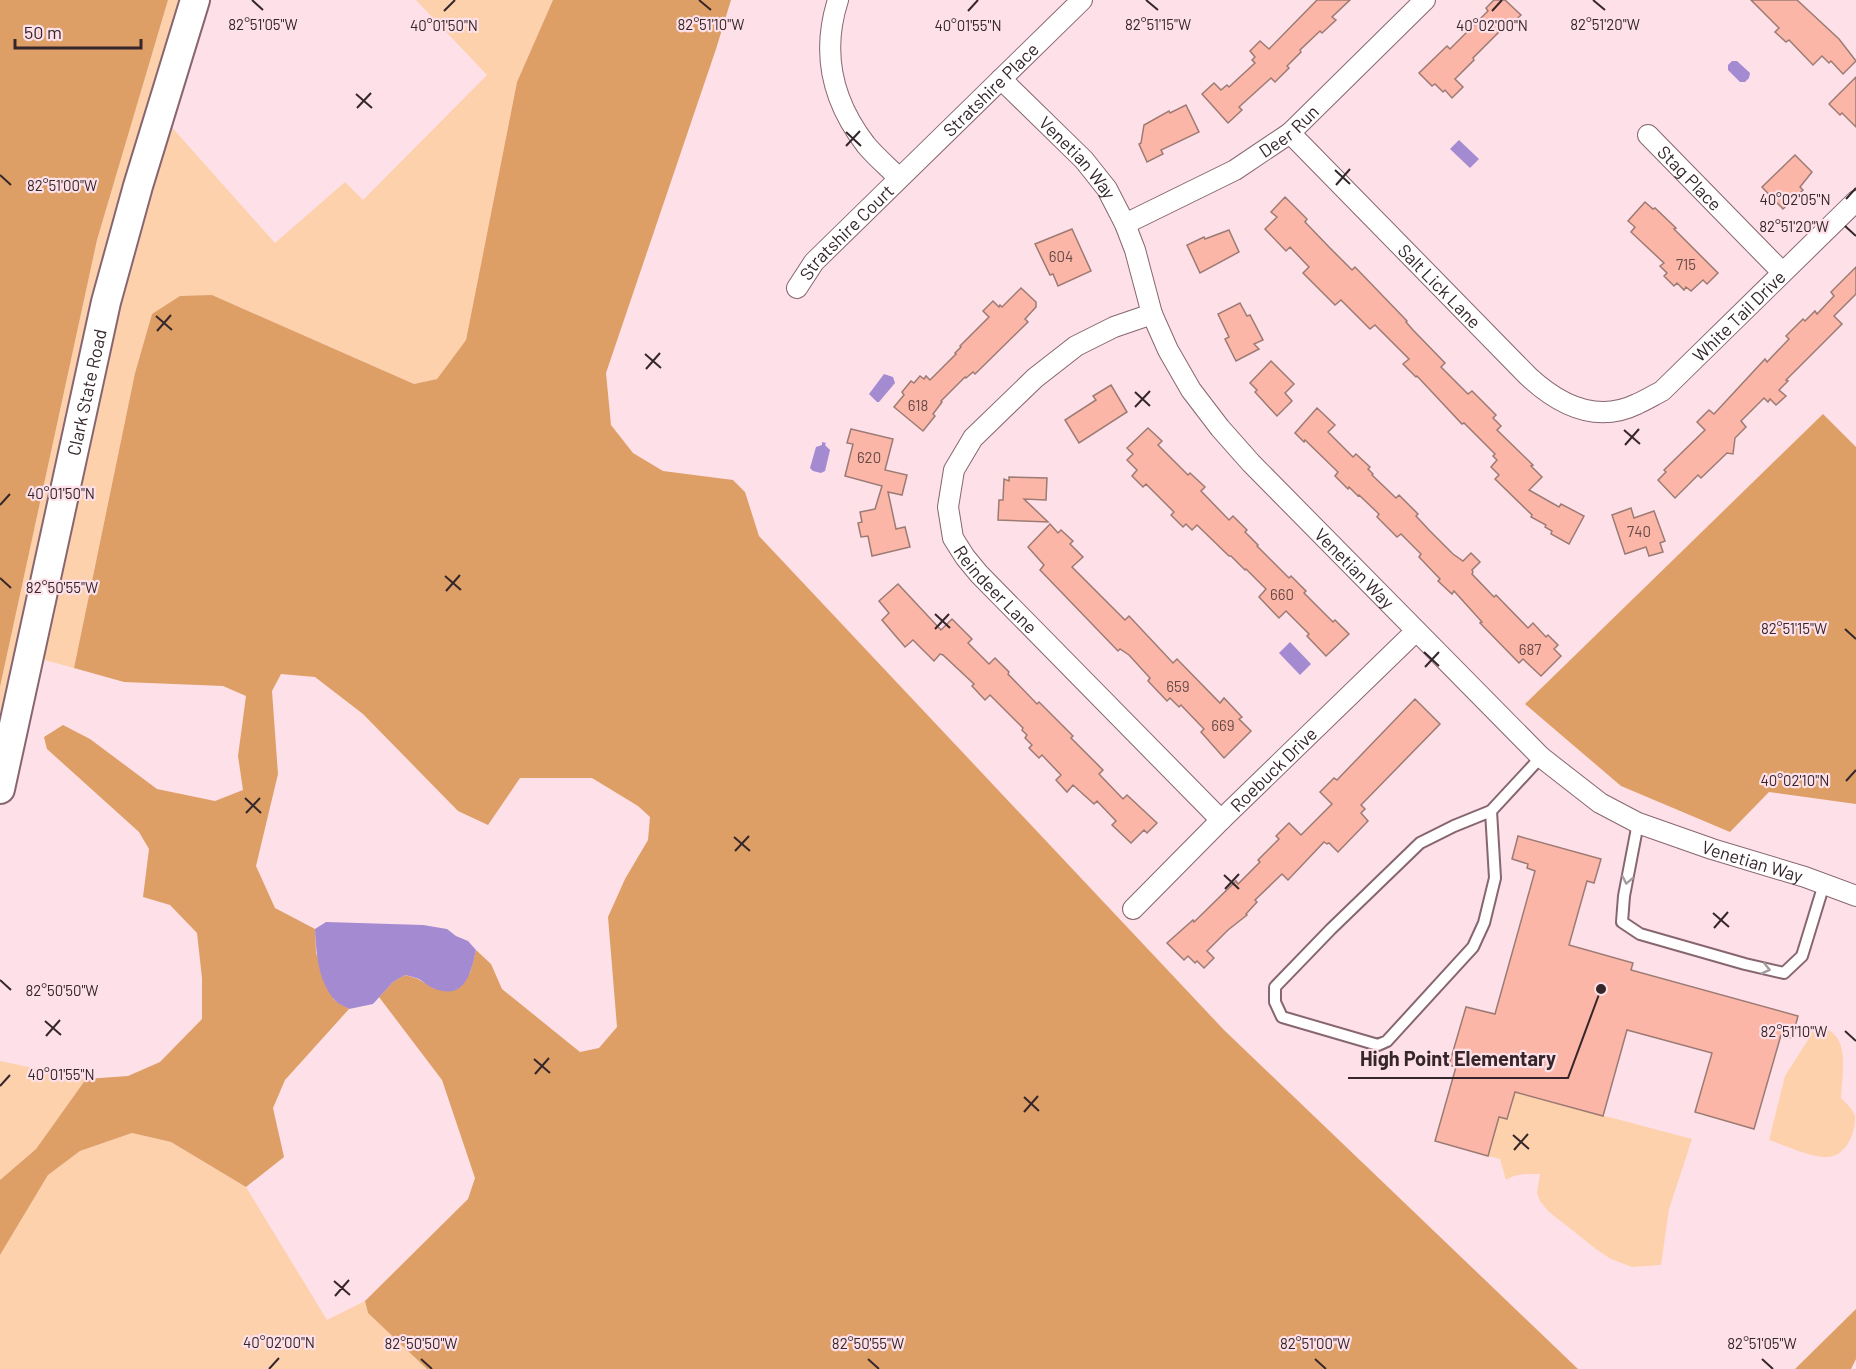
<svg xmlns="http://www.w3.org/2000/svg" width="1856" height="1369" font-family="Barlow,sans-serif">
  <rect width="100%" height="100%" fill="#fee0e8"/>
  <!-- green -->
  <g fill="#fdd1ac">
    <path d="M168,0H187L0,755V687L97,240Z"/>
    <path d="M416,0H553L517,82L466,340L437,379L414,384L212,295L152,314L135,373L74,668L41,659L125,273L168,123L275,243L345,182L363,200L487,75Z"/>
    <path d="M1813,1024C1853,1032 1842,1067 1841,1098C1847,1104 1852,1108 1855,1116C1856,1134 1845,1157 1827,1157C1809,1157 1785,1145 1769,1140L1785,1076L1808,1040Z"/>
    <path d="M0,1061L86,1079L36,1149L0,1180Z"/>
    <path d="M1515,1092L1692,1139L1669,1209L1661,1265L1632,1267L1611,1259L1596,1249L1548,1211L1540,1201L1537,1193L1540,1174C1527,1174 1517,1173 1506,1180L1500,1159L1488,1156L1499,1117L1508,1119Z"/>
    <path d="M132,1133L171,1142L246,1187L327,1320L365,1301L368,1313L427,1369H0V1255L48,1175L80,1151Z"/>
  </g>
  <!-- forest -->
  <g fill="#de9f66">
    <path d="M0,0H168L97,240L0,687Z"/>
    <path d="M553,0H731L716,49L606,373L611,425L633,453L663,471L733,480L745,492L759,536L1224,1030L1578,1369H427L368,1313L365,1301L468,1199L475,1178L442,1080L379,997L393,982L405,975L418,979L435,989L470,973L476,950L491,964L502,989L580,1052L599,1048L617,1027L608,917L625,879L648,840L650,817L638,806L592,778H520L488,825L458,811L363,714L315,677L281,674L272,691L278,774L256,866L275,908L315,929L316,953L334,1000L349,1009L285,1080L273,1108L284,1157L246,1187L171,1142L132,1133L80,1151L48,1175L0,1255V1180L36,1149L86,1079L128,1076L160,1062L202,1019V978L197,933L170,905L143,897L149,849L139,832L47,749L44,737L63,725L90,739L157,789L215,801L243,790L238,756L246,696L223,686L124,682L74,668L135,373L152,314L180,296L212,295L414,384L437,379L466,340L517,82Z"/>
    <path d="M1823,414L1856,447V804L1769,792L1730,832L1621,786L1525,704Z"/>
    <path d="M1856,1309V1359L1851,1369H1795Z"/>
  </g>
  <!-- water -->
  <g fill="#a48ad1">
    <path d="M1732,61H1737L1750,73L1749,78L1745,82H1740L1728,70V65Z"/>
    <path d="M1459,140L1479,159L1470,168L1450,149Z"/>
    <path d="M884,374L893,377L895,383L879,402H877L869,394Z"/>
    <path d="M822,442L826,443L825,445L830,450L825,471L821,473L813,471L810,468L816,447L822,445Z"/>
    <path d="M1290,642L1311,664L1300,675L1279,653Z"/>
    <path d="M326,922L423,925L447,929L456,936L468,941L476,950C471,972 466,1000 435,989C429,987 424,982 419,979C414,977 409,976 405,975L393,982L373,1004L349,1009C344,1006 336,1003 333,998C318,979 316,952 315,929Z"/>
  </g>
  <!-- building -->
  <g fill="#fcb6a8" stroke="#9c7b74" stroke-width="1.5">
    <path d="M1317,0H1350L1332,17L1336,20L1322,33L1320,31L1300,50L1301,52L1287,66L1289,68L1275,82L1271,78L1239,107L1242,110L1228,123L1202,94L1214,83L1221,90L1227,85L1229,87L1255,63L1252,60L1255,57L1250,51L1260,41L1269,49Z"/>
    <path d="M1494,0H1505L1521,15L1508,27L1506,25L1473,58L1474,60L1455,79L1463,87L1452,98L1445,90L1443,92L1435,84L1432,86L1419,73L1447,46L1450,49L1488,11L1486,8Z"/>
    <path d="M1751,0H1797L1839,39L1856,61L1843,74L1831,61L1829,63L1822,56L1813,65L1789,40L1786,42L1775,32L1779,28Z"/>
    <path d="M1856,77V127L1842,113L1840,115L1829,104Z"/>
    <path d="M1186,105L1199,132L1161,150L1163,154L1147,162L1139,144L1141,143L1144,125L1169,111L1170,113Z"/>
    <path d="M1795,155L1812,172L1800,187L1803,190L1783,209L1762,187Z"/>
    <path d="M1285,197L1307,219L1305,222L1329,247L1352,270L1355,267L1407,321L1406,322L1413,330L1445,363L1441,367L1468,394L1472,391L1496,415L1493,418L1501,426L1497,430L1533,465L1531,466L1542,477L1529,490L1559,507L1561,504L1584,516L1569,544L1551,534L1552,531L1545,527L1546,525L1531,517L1532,515L1495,479L1499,475L1491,467L1497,460L1493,456L1495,454L1464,423L1462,424L1417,376L1416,377L1403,364L1409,359L1375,325L1370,329L1341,300L1335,305L1303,273L1309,267L1290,247L1286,251L1265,229L1277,217L1271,212Z"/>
    <path d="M1645,202L1653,209L1655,208L1676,228L1674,229L1718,273L1707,284L1703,280L1691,291L1686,287L1684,290L1677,283L1674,286L1664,276L1667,273L1660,266L1664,263L1631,232L1635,227L1628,221Z"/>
    <path d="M1072,229L1091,271L1058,286L1053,274L1050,275L1035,244Z"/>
    <path d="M1229,230L1239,252L1200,273L1187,245L1204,237L1205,239Z"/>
    <path d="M1856,267V294L1834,316L1842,324L1786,380L1788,381L1779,390L1786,396L1776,405L1770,399L1768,402L1764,398L1741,421L1746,427L1735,438L1733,454L1727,453L1701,478L1698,475L1675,498L1658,480L1666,472L1664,470L1705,430L1697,422L1709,410L1714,414L1765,359L1767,362L1789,339L1786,336L1803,319L1805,321L1815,311L1817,314L1834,296L1831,292Z"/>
    <path d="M1021,288L1036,302V307L1025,319L1028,322L975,374L973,372L966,378L965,377L941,401L942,402L933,414L935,416L923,431L894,407L904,395L902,392L911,381L914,383L920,376L924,379L926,376L930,380L956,354L955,353L961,347L960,346L989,317L983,311L993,301L999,307L1000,305L1002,307Z"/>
    <path d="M1240,303L1247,316L1250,315L1263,340L1254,344L1259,349L1236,361L1225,339L1229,337L1218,314Z"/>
    <path d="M1271,361L1294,384L1285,393L1292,401L1277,416L1255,392L1257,390L1250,383Z"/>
    <path d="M1111,385L1127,412L1079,443L1065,420L1096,400L1093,396Z"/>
    <path d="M1317,408L1335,425L1328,432L1353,457L1356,454L1370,467L1368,469L1373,474L1372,475L1396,498L1399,495L1418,514L1416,516L1429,530L1453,554L1463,561L1471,553L1480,562L1472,570L1473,572L1472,574L1494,597L1496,595L1528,628L1533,623L1546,637L1548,635L1558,645L1554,649L1561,656L1541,676L1523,659L1519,663L1480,623L1482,622L1454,591L1452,594L1438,581L1440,579L1419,557L1421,554L1401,534L1397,537L1377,517L1379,514L1359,495L1358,496L1349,487L1348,489L1335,476L1338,472L1305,440L1304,442L1295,433Z"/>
    <path d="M1148,428L1162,441L1158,445L1188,475L1190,473L1205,487L1201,491L1229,520L1233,516L1247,530L1245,532L1258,545L1257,546L1289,578L1291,576L1306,591L1304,593L1333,622L1335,620L1349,634L1326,656L1307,636L1309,634L1286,611L1279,618L1259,597L1266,589L1246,569L1245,570L1231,556H1229L1197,525L1192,530L1186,524L1183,527L1171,515L1174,512L1146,484L1143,487L1132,476L1137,470L1127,460L1133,454L1127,448Z"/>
    <path d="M851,429L893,439L885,470L907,475L902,495L888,492L896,529L905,527L910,547L872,556L868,536L861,537L858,523L862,522L860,512L875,509L882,486L845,476L853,444L847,443Z"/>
    <path d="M1009,477L1047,478L1046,500L1024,499L1048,522L998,520L999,500H1003L1004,479L1009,481Z"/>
    <path d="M1631,508L1634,518L1654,511L1665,541L1660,543L1663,552L1649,556L1646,547L1625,554L1612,515Z"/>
    <path d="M1050,524L1058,533L1061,530L1073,541L1070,544L1083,557L1072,567L1125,620L1129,616L1173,663L1177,659L1220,703L1224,698L1242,717L1239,719L1251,731L1224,758L1201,732L1204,729L1181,705L1179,707L1170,698L1167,701L1148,681L1150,678L1129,655L1120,649L1118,651L1040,570L1044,565L1028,547Z"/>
    <path d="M898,584L941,630L952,619L972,639L968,643L989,664L995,658L1009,672L1008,674L1037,704L1039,702L1073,736L1071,738L1103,770L1099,774L1123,799L1127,795L1157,823L1147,833L1144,830L1131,843L1112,825L1116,821L1097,801L1094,804L1073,785L1067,792L1056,780L1061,775L1042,755L1039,758L1029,748L1032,745L1025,738L1027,735L1022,730L1023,728L990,695L985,700L972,686L974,684L943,655L940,654L934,661L913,640L905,647L882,620L889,613L879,601Z"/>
    <path d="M1415,699L1440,724L1361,805L1365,809L1361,813L1368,821L1338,852L1329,843L1327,844L1324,842L1288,880L1282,874L1255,900L1257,902L1246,914L1247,915L1228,930L1207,951L1214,958L1204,968L1197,961L1195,963L1188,956L1184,960L1167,943L1193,920L1194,922L1236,881L1238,884L1260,862L1258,860L1279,839L1276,836L1289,823L1301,835L1332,804L1320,792L1334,778L1337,780Z"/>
    <path d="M1518,836L1601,859L1594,883L1587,881L1569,945L1633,963L1631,970L1798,1016L1792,1038L1781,1035L1754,1129L1695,1112L1712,1053L1627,1030L1603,1116L1515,1092L1507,1119L1499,1117L1488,1156L1435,1141L1456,1067L1449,1065L1466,1007L1495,1014L1535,871L1527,868L1528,864L1512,859Z"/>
  </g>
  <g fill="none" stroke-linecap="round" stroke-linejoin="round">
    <!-- lane casing -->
    <g stroke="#87666f" stroke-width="14">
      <g id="lane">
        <path d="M1491,811L1495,878L1484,923L1473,947L1387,1041L1378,1045L1282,1017L1275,1002V987L1331,929L1420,843L1454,826L1491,811L1541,757"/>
        <path d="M1638,823L1624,896L1622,922L1640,934L1745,964L1784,973L1802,956L1824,884"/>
      </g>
    </g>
    <!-- street casing -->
    <g stroke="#87666f" stroke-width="22">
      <g id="street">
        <path d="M838,0C821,53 832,101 866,145C876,157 888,167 899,178"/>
        <path id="s1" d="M1001,79L1084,160L1107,189L1125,224L1135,250L1152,314L1168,350L1191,390L1220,428L1251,463L1541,757L1600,803L1638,823L1712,849L1805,877L1856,896"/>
        <path id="s2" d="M1290,133L1528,376C1558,404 1596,424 1637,404C1646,400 1654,395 1662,391L1856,201"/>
        <path id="s3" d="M1648,135L1782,272"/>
        <path id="s4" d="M1125,224L1235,170L1290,133L1425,0"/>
        <path id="s5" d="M797,288L814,262L1082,0"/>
        <path id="s6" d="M1152,314L1114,327L1076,346L1035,378L973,438L954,470L948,507L953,538L965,557L979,574L1221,820"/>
        <path id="s7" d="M1133,909L1221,820L1416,631"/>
      </g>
    </g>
    <!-- secondary casing -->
    <g stroke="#87666f" stroke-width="32">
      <g id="secondary">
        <path id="s8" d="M0,789L106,302L138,186L195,0"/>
      </g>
    </g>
    <!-- lane -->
    <use href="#lane" stroke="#fff" stroke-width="10"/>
    <!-- street -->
    <use href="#street" stroke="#fff" stroke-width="20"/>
    <!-- secondary -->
    <use href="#secondary" stroke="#fff" stroke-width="28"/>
  </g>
  <!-- one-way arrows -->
  <defs><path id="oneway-chevron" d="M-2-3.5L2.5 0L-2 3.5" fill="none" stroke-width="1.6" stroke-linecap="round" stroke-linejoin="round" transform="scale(1.5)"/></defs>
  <g stroke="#a49d9f">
    <use href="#oneway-chevron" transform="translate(1627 880) rotate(101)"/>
    <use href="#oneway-chevron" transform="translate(1766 969) rotate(13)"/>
  </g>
  <!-- ticks -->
  <path fill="none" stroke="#34262a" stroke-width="2" d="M252,0L263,10M699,0L711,10M1146,0L1158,10M1593,0L1605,10M444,11L455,0M968,11L978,0M1492,11L1502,0M356,94L372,108M357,108L371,93M846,132L861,146M846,146L860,131M1335,170L1350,184M0,175L11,185M1336,185L1350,169M1846,199L1856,188M1845,226L1856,236M156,316L172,330M157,331L171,315M645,354L661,368M646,369L660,353M1135,392L1150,406M1135,407L1150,391M1624,430L1640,444M1625,445L1639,429M0,505L10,494M445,576L461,590M0,578L11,588M446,591L460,575M935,614L950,628M935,629L949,614M1845,629L1856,639M1424,652L1439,666M1425,667L1439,652M1846,781L1856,770M245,798L261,813M246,813L260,798M734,837L750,851M735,851L749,836M1224,875L1239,889M1225,889L1239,874M1713,913L1729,927M1714,928L1728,912M0,980L11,990M45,1021L61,1035M1845,1031L1856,1041M46,1036L60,1020M534,1059L550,1073M535,1074L549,1058M0,1086L10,1075M1024,1097L1039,1111M1024,1112L1038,1096M1513,1135L1529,1149M1514,1150L1528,1134M334,1281L350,1295M335,1296L349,1280M421,1359L432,1369M868,1359L879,1369M1315,1359L1326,1369M1762,1359L1773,1369M269,1369L279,1358"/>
  <g text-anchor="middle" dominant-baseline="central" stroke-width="4.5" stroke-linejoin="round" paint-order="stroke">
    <!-- number labels -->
    <g font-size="15" fill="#664a4a">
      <text x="1061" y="256">604</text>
      <text x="1686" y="264">715</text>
      <text x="918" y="405">618</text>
      <text x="869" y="457">620</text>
      <text x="1639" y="531">740</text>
      <text x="1282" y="594">660</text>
      <text x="1530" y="649">687</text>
      <text x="1178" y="686">659</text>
      <text x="1223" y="725">669</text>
    </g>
    <!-- street labels -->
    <g font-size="18" fill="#34262a" stroke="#fee0e8">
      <text stroke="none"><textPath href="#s5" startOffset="278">Stratshire Place</textPath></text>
      <text stroke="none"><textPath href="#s4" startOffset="189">Deer Run</textPath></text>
      <text stroke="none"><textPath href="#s1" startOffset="110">Venetian Way</textPath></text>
      <text stroke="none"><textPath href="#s3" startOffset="60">Stag Place</textPath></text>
      <text stroke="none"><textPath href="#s5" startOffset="75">Stratshire Court</textPath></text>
      <text stroke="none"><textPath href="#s2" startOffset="214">Salt Lick Lane</textPath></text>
      <text stroke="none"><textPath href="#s2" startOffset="596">White Tail Drive</textPath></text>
      <text stroke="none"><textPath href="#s8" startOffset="406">Clark State Road</textPath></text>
      <text stroke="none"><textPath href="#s1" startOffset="614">Venetian Way</textPath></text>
      <text stroke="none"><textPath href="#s6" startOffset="394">Reindeer Lane</textPath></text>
      <text stroke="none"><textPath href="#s7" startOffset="198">Roebuck Drive</textPath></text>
      <text stroke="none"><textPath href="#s1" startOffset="1118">Venetian Way</textPath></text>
    </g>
  </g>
  <g font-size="15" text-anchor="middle" fill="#34262a" stroke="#fee0e8" stroke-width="4.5" stroke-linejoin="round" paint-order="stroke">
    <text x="263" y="30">82°51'05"W</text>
    <text x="711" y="30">82°51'10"W</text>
    <text x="1158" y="30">82°51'15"W</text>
    <text x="1605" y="30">82°51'20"W</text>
    <text x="444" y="31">40°01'50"N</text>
    <text x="968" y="31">40°01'55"N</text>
    <text x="1492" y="31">40°02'00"N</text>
    <text x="62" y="191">82°51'00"W</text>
    <text x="1795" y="205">40°02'05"N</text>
    <text x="1794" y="232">82°51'20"W</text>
    <text x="61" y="499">40°01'50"N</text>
    <text x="62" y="593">82°50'55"W</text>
    <text x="1794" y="634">82°51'15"W</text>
    <text x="1795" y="786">40°02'10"N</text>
    <text x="62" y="996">82°50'50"W</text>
    <text x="1794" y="1037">82°51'10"W</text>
    <text x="61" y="1080">40°01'55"N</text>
    <text x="279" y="1348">40°02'00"N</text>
    <text x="421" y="1349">82°50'50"W</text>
    <text x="868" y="1349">82°50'55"W</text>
    <text x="1315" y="1349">82°51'00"W</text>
    <text x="1762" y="1349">82°51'05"W</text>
  </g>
  <!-- callouts -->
  <path fill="none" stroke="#34262a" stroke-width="2" d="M1601 989L1568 1078H1348"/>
  <circle fill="#34262a" stroke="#fee0e8" stroke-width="2" cx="1601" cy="989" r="6"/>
  <g font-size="20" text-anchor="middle" font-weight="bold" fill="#34262a" stroke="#fee0e8" stroke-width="4.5" stroke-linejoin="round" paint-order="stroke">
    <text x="1458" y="1066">High Point Elementary</text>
  </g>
  <!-- scale -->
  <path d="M15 39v9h126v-9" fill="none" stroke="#34262a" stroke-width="3"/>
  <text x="24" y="39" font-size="18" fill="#34262a" stroke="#fee0e8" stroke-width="4.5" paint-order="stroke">50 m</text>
</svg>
